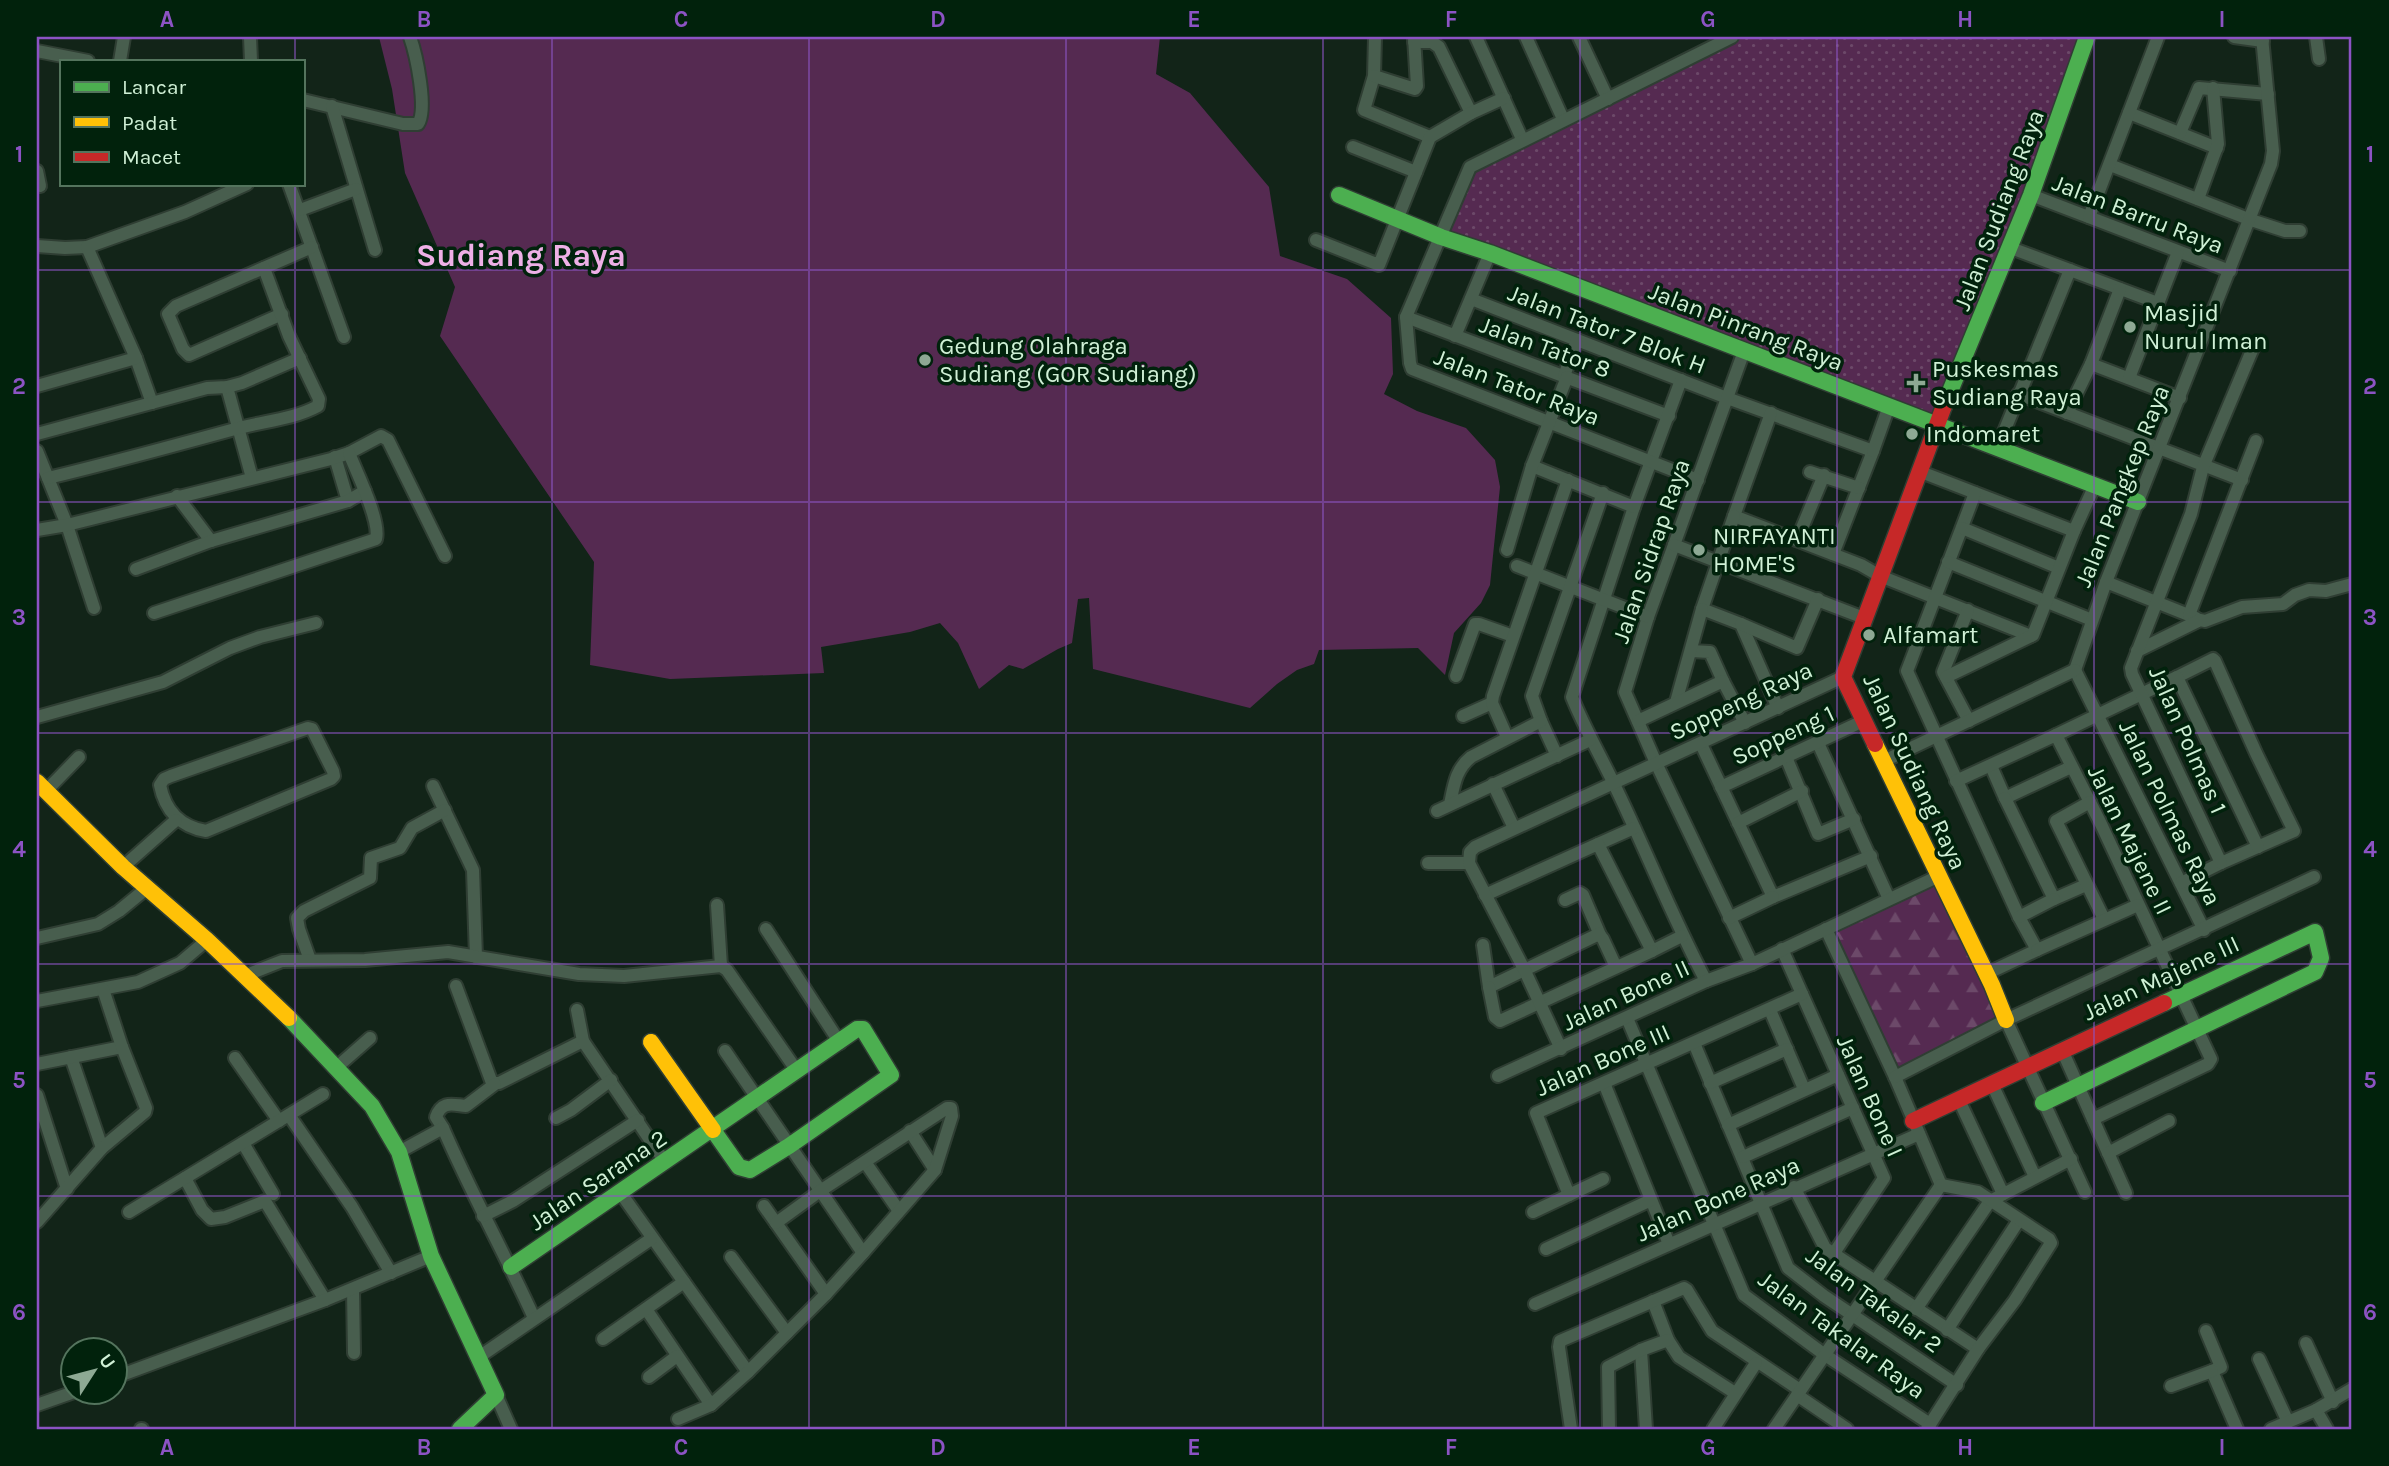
<svg xmlns="http://www.w3.org/2000/svg" width="2389" height="1466" font-family="Karla,sans-serif">
  <defs>
    <pattern id="grass-dots" width="8" height="8" patternUnits="userSpaceOnUse" patternTransform="scale(1.75)"><rect width="8" height="8" fill="#552a51"/><path d="M2 2h.1M6 6h.1" fill="none" stroke="#6c4969" stroke-width="1.8" stroke-linecap="round"/></pattern>
    <pattern id="forest-firs" width="22" height="20" patternUnits="userSpaceOnUse" patternTransform="scale(1.75)"><rect width="22" height="20" fill="#552a51"/><path d="M5 1l3.5 6h-7zM16 11l3.5 6h-7z" fill="#6c4969"/></pattern>
  </defs>
  <rect width="100%" height="100%" fill="#122418"/>
  <!-- grass -->
  <path fill="url(#grass-dots)" d="M1732,37H2087L1936,426L1441,237L1466,172Z"/>
  <!-- forest -->
  <path fill="url(#forest-firs)" d="M1939,876L2006,1020L1895,1077L1826,929Z"/>
  <!-- park -->
  <path fill="#552a51" d="M379,37H1160L1156,74L1190,93L1269,187L1280,256L1347,279L1391,318L1393,374L1384,394L1417,411L1466,428L1495,460L1500,487L1490,585L1481,603L1454,633L1445,675L1418,648L1319,650L1314,664L1297,670L1277,684L1250,708L1093,669L1089,598L1078,599L1072,643L1058,649L1023,669L1009,665L979,689L958,643L940,623L910,632L821,647L824,673L670,679L590,665L594,562L440,336L455,287L405,173L392,89Z"/>
  <g fill="none" stroke-linecap="round" stroke-linejoin="round">
    <!-- street casing -->
    <g stroke="#2f3e33" stroke-width="16">
      <g id="street">
        <path d="M250,37L251,61"/>
        <path d="M1375,37L1374,76L1364,110L1430,137"/>
        <path d="M1476,37L1522,139"/>
        <path d="M1526,37L1563,119"/>
        <path d="M1579,37L1608,99"/>
        <path d="M2234,37L2263,41"/>
        <path d="M2316,37L2319,59"/>
        <path d="M1414,42H1432L1439,47L1471,113"/>
        <path d="M37,51L88,61"/>
        <path d="M120,61L124,37"/>
        <path d="M1374,76L1415,89L1417,86L1414,37"/>
        <path d="M303,100L403,124H418C428,109 416,54 410,37"/>
        <path d="M332,106L375,250"/>
        <path d="M2129,113L2217,148"/>
        <path d="M2180,133L2199,88L2268,94"/>
        <path d="M1353,147L1416,172"/>
        <path d="M2110,165L2251,220L2285,231H2300"/>
        <path d="M37,171L40,186"/>
        <path d="M289,184L344,337"/>
        <path d="M2031,195L2230,271"/>
        <path d="M2198,199L2218,144L2213,88"/>
        <path d="M300,210L356,189"/>
        <path d="M2089,217L2158,37"/>
        <path d="M1316,240L1379,265L1430,137L1471,113L1504,98"/>
        <path d="M37,246L65,248L87,247"/>
        <path d="M2011,248L2158,303"/>
        <path d="M1471,299L1727,398L1873,451L1833,554"/>
        <path d="M282,314L189,355L183,349L168,314L176,306L312,247"/>
        <path d="M1406,317L1669,416"/>
        <path d="M1455,336L1490,253"/>
        <path d="M1744,351L1648,617L1625,692L1656,763L1752,964"/>
        <path d="M136,358L152,403"/>
        <path d="M2091,364L2180,398"/>
        <path d="M1564,376L1577,340"/>
        <path d="M2129,378L2178,252"/>
        <path d="M1681,380L1634,507L1572,697C1584,727 1600,755 1614,784C1646,850 1672,917 1706,981"/>
        <path d="M37,386L136,358L87,247L185,212L247,184"/>
        <path d="M227,387L252,478"/>
        <path d="M2018,394L2242,480"/>
        <path d="M1771,413L1734,516L1861,565L1880,576L2031,636"/>
        <path d="M2067,413L2091,364L2120,289"/>
        <path d="M37,434L207,388L227,387L242,383L300,358"/>
        <path d="M1997,449L2070,270"/>
        <path d="M37,451L67,525L94,608"/>
        <path d="M1873,451L1889,406"/>
        <path d="M335,457L348,501"/>
        <path d="M1532,466L1634,507"/>
        <path d="M1810,472L1859,488"/>
        <path d="M1921,472L2074,531"/>
        <path d="M48,478C111,463 173,446 235,429C263,421 292,420 318,406L319,399L289,336L264,268"/>
        <path d="M1698,480L1412,369L1410,363L1406,317L1470,167L1732,37"/>
        <path d="M1975,493L1907,671L2019,917L2037,950L1986,974"/>
        <path d="M177,496L211,541"/>
        <path d="M1734,516L1702,609L1741,624L1778,708"/>
        <path d="M1962,528L2059,568"/>
        <path d="M37,530L67,525L331,459L349,453L381,436L388,440L445,556"/>
        <path d="M1797,540L1824,475"/>
        <path d="M1674,545L1864,618"/>
        <path d="M1507,550L1532,466L1567,377"/>
        <path d="M1948,562L2092,620"/>
        <path d="M1517,566L1648,617"/>
        <path d="M136,569L211,541L348,501L365,491"/>
        <path d="M2106,582L2196,618"/>
        <path d="M1968,610L1943,672L1969,721"/>
        <path d="M154,613L376,539C381,521 356,471 349,453"/>
        <path d="M2189,615L2256,441"/>
        <path d="M1741,624L1797,648L1818,599"/>
        <path d="M1691,651L1710,652L1723,681"/>
        <path d="M2137,651L2200,620L2205,621L2242,607L2283,604L2295,595L2309,590L2326,591L2352,584"/>
        <path d="M2075,670L2106,582L2271,164L2273,151L2262,37"/>
        <path d="M2075,670L2204,930"/>
        <path d="M1456,676L1475,624H1479L1513,636"/>
        <path d="M1946,677L2033,635L2074,531L2095,485"/>
        <path d="M2177,677L2213,659L2215,661L2256,753L2294,831L2221,863L2181,883"/>
        <path d="M1676,702L1702,609"/>
        <path d="M1463,716L1492,703"/>
        <path d="M37,717L163,682L230,648L260,637L316,623"/>
        <path d="M1638,721L1723,681L1745,723"/>
        <path d="M308,728L312,729L333,771L334,776L331,779L206,831C181,827 165,811 160,785L164,779L171,776Z"/>
        <path d="M2056,735L2177,677L2258,847"/>
        <path d="M1507,737L1492,703L1493,696L1568,480"/>
        <path d="M1818,743L1889,899"/>
        <path d="M1701,744L1773,897L1871,856"/>
        <path d="M1557,756L1541,721L1532,696L1603,493"/>
        <path d="M1786,757L1818,834L1854,819"/>
        <path d="M1884,761L2075,670"/>
        <path d="M1991,766L2005,798L2071,767"/>
        <path d="M1956,781L2056,735L2100,822L2211,1059L2208,1064L2093,1119"/>
        <path d="M1493,784L1514,828"/>
        <path d="M433,786L473,870L476,957"/>
        <path d="M1721,787L1863,721"/>
        <path d="M46,791L79,757"/>
        <path d="M2005,798L2054,899L2086,885"/>
        <path d="M2090,802L2056,821L2104,919"/>
        <path d="M1450,804C1454,786 1455,770 1471,757L1541,721"/>
        <path d="M1437,811L1590,740"/>
        <path d="M1738,823L1802,791"/>
        <path d="M1598,844L1634,828"/>
        <path d="M1428,863H1469"/>
        <path d="M2221,863L2132,674L2131,668L2191,514L2203,467L2253,348"/>
        <path d="M123,867L176,820"/>
        <path d="M1485,895L1598,844L1652,951L1682,936"/>
        <path d="M1565,900L1580,893L1583,895L1600,935"/>
        <path d="M717,905L721,966"/>
        <path d="M2019,917L2054,899"/>
        <path d="M1729,918L1773,897"/>
        <path d="M766,929L840,1043"/>
        <path d="M1826,929L1895,1077L1941,1185"/>
        <path d="M37,938L98,924L119,911L147,888"/>
        <path d="M1483,945L1489,987L1599,934L1603,939L1616,967"/>
        <path d="M1782,949L1884,1178L1834,1253"/>
        <path d="M2037,950L2138,905"/>
        <path d="M310,960L299,929L297,918L304,911L370,878L371,858L400,848L412,828L445,810"/>
        <path d="M244,976L282,961L365,960L448,952L579,974L624,976L721,966L727,970L797,1071"/>
        <path d="M456,986L492,1083H499L583,1041"/>
        <path d="M1489,987L1495,1017L1500,1021L1652,951"/>
        <path d="M37,1001L138,982L180,963L207,940"/>
        <path d="M577,1010L583,1041L665,1162"/>
        <path d="M1770,1010L1804,1089"/>
        <path d="M1627,1018L1744,1295L1825,1355L1930,1424"/>
        <path d="M2006,1020L2085,1192"/>
        <path d="M1694,1043L1788,1268L1824,1296L1957,1385"/>
        <path d="M1561,1049L1524,969L1469,863L1470,852L1475,847L1843,677"/>
        <path d="M2062,1050L2126,1193"/>
        <path d="M725,1051L863,1253"/>
        <path d="M71,1057L102,1148"/>
        <path d="M235,1058L279,1121"/>
        <path d="M37,1064L122,1047"/>
        <path d="M337,1067L370,1038"/>
        <path d="M1498,1076L1706,981L1752,964L1939,876"/>
        <path d="M1895,1077L2006,1020L2314,877"/>
        <path d="M1604,1083L1669,1244"/>
        <path d="M1710,1083L1787,1049"/>
        <path d="M1992,1084L2035,1177"/>
        <path d="M37,1095L67,1189"/>
        <path d="M1959,1100L2003,1194"/>
        <path d="M289,1115L352,1207L391,1273"/>
        <path d="M556,1118L571,1110L611,1080"/>
        <path d="M1728,1125L1838,1075"/>
        <path d="M443,1128L436,1117C442,1100 453,1105 466,1106L495,1084"/>
        <path d="M910,1131L935,1170"/>
        <path d="M243,1143L273,1194"/>
        <path d="M399,1152L443,1128C471,1193 505,1254 534,1318"/>
        <path d="M2108,1153L2169,1121"/>
        <path d="M1743,1157L1853,1108"/>
        <path d="M865,1162L899,1211"/>
        <path d="M185,1178L202,1210L211,1219L225,1217L265,1201L325,1300"/>
        <path d="M1603,1179L1569,1195L1536,1113L1802,994"/>
        <path d="M1794,1187L1825,1248L1978,1349"/>
        <path d="M620,1192L748,1372"/>
        <path d="M764,1206L826,1294"/>
        <path d="M129,1212L323,1094"/>
        <path d="M1533,1212L1569,1195"/>
        <path d="M483,1216L513,1201L638,1120"/>
        <path d="M37,1222L102,1148L145,1112L146,1108L122,1047L103,989"/>
        <path d="M1546,1249L1651,1200"/>
        <path d="M731,1257L787,1333"/>
        <path d="M353,1289L354,1353"/>
        <path d="M1653,1301L1668,1340L1679,1357L1735,1393"/>
        <path d="M1535,1304L1919,1134"/>
        <path d="M646,1309L711,1405"/>
        <path d="M1916,1309L1990,1201L2071,1159"/>
        <path d="M1947,1330L2019,1220"/>
        <path d="M2206,1331L2221,1367L2212,1371L2237,1429"/>
        <path d="M603,1339L684,1282"/>
        <path d="M2306,1343L2333,1402"/>
        <path d="M1641,1350L1646,1429"/>
        <path d="M479,1357L651,1239"/>
        <path d="M2259,1359L2288,1422"/>
        <path d="M116,1377L325,1300L431,1256"/>
        <path d="M649,1377L677,1356"/>
        <path d="M2171,1386L2212,1371"/>
        <path d="M496,1395L511,1429"/>
        <path d="M1797,1395L1847,1429"/>
        <path d="M37,1405L74,1392"/>
        <path d="M2316,1410L2327,1429"/>
        <path d="M678,1419L711,1405L748,1372L826,1294L863,1253L935,1170L952,1116L951,1108H947L820,1191L776,1223"/>
        <path d="M141,1429H142"/>
        <path d="M1571,1429L1559,1347L1560,1341L1684,1288L1687,1290L1712,1331L1800,1390"/>
        <path d="M1609,1429L1608,1367L1641,1350L1668,1340"/>
        <path d="M1713,1429L1756,1363"/>
        <path d="M1774,1429L1941,1185"/>
        <path d="M1927,1429L1978,1349L2015,1300L2051,1243L2049,1239L1978,1192L1941,1185"/>
        <path d="M2271,1429L2316,1410L2352,1389"/>
      </g>
    </g>
    <!-- fast casing -->
    <g stroke="#2f3e33" stroke-width="19">
      <g id="fast">
        <path d="M1339,195L1441,237L1490,253L2138,502"/>
        <path d="M1944,406L2031,195L2087,37"/>
        <path d="M289,1018L372,1106L399,1152L431,1256L496,1395L460,1429"/>
        <path d="M2043,1103L2315,972L2321,958L2315,932L2164,1003"/>
        <path d="M511,1267L857,1029H863L891,1075L789,1146L750,1170L739,1167L713,1130"/>
      </g>
    </g>
    <!-- slow casing -->
    <g stroke="#2f3e33" stroke-width="19">
      <g id="slow">
        <path d="M1875,744L1992,985L2006,1020"/>
        <path d="M37,782L123,867L207,940L289,1018"/>
        <path d="M651,1042L713,1130"/>
      </g>
    </g>
    <!-- jam casing -->
    <g stroke="#2f3e33" stroke-width="19">
      <g id="jam">
        <path d="M1875,744L1843,677L1944,406"/>
        <path d="M1913,1121L2164,1003"/>
      </g>
    </g>
    <!-- street -->
    <use href="#street" stroke="#485e4e" stroke-width="12"/>
    <!-- fast -->
    <use href="#fast" stroke="#4caf50" stroke-width="16"/>
    <!-- slow -->
    <use href="#slow" stroke="#ffc107" stroke-width="16"/>
    <!-- jam -->
    <use href="#jam" stroke="#c62828" stroke-width="16"/>
  </g>
  <!-- grid -->
  <path fill="none" stroke="#8c53c4" stroke-width="2" stroke-opacity="0.55" d="M295,37V61M552,37V1429M809,37V1429M1066,37V1429M1323,37V1429M1580,37V1429M1837,37V1429M2094,37V1429M295,184V1429M37,270H2352M37,502H2352M37,733H2352M37,964H2352M37,1196H2352"/>
  <!-- markers -->
  <g fill="#8ea994" stroke="#01220c" stroke-width="2.5">
    <circle cx="2130" cy="327" r="7"/>
    <circle cx="925" cy="360" r="7"/>
    <path d="M1912.5 372.5h7v7h7v7h-7v7h-7v-7h-7v-7h7z"/>
    <circle cx="1912" cy="434" r="7"/>
    <circle cx="1699" cy="550" r="7"/>
    <circle cx="1869" cy="635" r="7"/>
  </g>
  <g text-anchor="middle" dominant-baseline="central" stroke-width="7" stroke-linejoin="round" paint-order="stroke">
    <!-- street labels -->
    <g font-size="24" fill="#d0f0d6" stroke="#01220c">
      <text transform="translate(1999 210) rotate(-69)">Jalan Sudiang Raya</text>
      <text transform="translate(2138 214) rotate(21)">Jalan Barru Raya</text>
      <text transform="translate(1746 327) rotate(21)">Jalan Pinrang Raya</text>
      <text transform="translate(1607 329) rotate(21)">Jalan Tator 7 Blok H</text>
      <text transform="translate(1545 347) rotate(20)">Jalan Tator 8</text>
      <text transform="translate(1517 387) rotate(21)">Jalan Tator Raya</text>
      <text transform="translate(2122 486) rotate(-68)">Jalan Pangkep Raya</text>
      <text transform="translate(1651 551) rotate(-71)">Jalan Sidrap Raya</text>
      <text transform="translate(1741 701) rotate(-25)">Soppeng Raya</text>
      <text transform="translate(1783 735) rotate(-25)">Soppeng 1</text>
      <text transform="translate(2188 740) rotate(66)">Jalan Polmas 1</text>
      <text transform="translate(1915 772) rotate(65)">Jalan Sudiang Raya</text>
      <text transform="translate(2170 813) rotate(64)">Jalan Polmas Raya</text>
      <text transform="translate(2130 840) rotate(64)">Jalan Majene II</text>
      <text transform="translate(2161 978) rotate(-25)">Jalan Majene III</text>
      <text transform="translate(1626 995) rotate(-25)">Jalan Bone II</text>
      <text transform="translate(1603 1060) rotate(-24)">Jalan Bone III</text>
      <text transform="translate(1870 1096) rotate(66)">Jalan Bone I</text>
      <text transform="translate(598 1180) rotate(-34)">Jalan Sarana 2</text>
      <text transform="translate(1718 1199) rotate(-24)">Jalan Bone Raya</text>
      <text transform="translate(1874 1300) rotate(36)">Jalan Takalar 2</text>
      <text transform="translate(1842 1335) rotate(36)">Jalan Takalar Raya</text>
    </g>
    <!-- poi labels -->
    <g font-size="24" fill="#d0f0d6" stroke="#01220c" text-anchor="start">
      <text x="2144" y="313">Masjid<tspan x="2144" dy="28">Nurul Iman</tspan></text>
      <text x="939" y="346">Gedung Olahraga<tspan x="939" dy="28">Sudiang (GOR Sudiang)</tspan></text>
      <text x="1932" y="369">Puskesmas<tspan x="1932" dy="28">Sudiang Raya</tspan></text>
      <text x="1926" y="434">Indomaret</text>
      <text x="1713" y="536">NIRFAYANTI<tspan x="1713" dy="28">HOME'S</tspan></text>
      <text x="1883" y="635">Alfamart</text>
    </g>
    <!-- district labels -->
    <g font-size="32" font-weight="bold" fill="#eeb0e6" stroke="#01220c">
      <text x="521" y="255">Sudiang Raya</text>
    </g>
  </g>
  <!-- border -->
  <rect width="2389" height="1466" fill="none" stroke="#01220c" stroke-width="77"/>
  <!-- legend -->
  <rect x="60" y="60" width="245" height="126" fill="#01220c" stroke="#54745d" stroke-width="2"/>
  <rect x="74" y="82" width="35" height="10" fill="#4caf50" stroke="#54745d" stroke-width="2"/>
  <text x="122" y="94" font-size="21" fill="#d0f0d6">Lancar</text>
  <rect x="74" y="117" width="35" height="10" fill="#ffc107" stroke="#54745d" stroke-width="2"/>
  <text x="122" y="130" font-size="21" fill="#d0f0d6">Padat</text>
  <rect x="74" y="152" width="35" height="10" fill="#c62828" stroke="#54745d" stroke-width="2"/>
  <text x="122" y="164" font-size="21" fill="#d0f0d6">Macet</text>
  <!-- north arrow -->
  <g transform="translate(94 1371) rotate(54)"><circle r="33" fill="#01220c" stroke="#54745d" stroke-width="2"/>
  <path d="M0-5L12 26L0 18L-12 26Z" fill="#8ea994"/>
  <text y="-10" font-size="19" font-weight="bold" text-anchor="middle" fill="#d0f0d6">U</text>
  </g>
  <rect x="38" y="38" width="2312" height="1390" fill="none" stroke="#8c53c4" stroke-width="2.5"/>
  <g font-size="23" text-anchor="middle" font-weight="bold" fill="#8c53c4">
    <text x="167" y="27">A</text>
    <text x="424" y="27">B</text>
    <text x="681" y="27">C</text>
    <text x="938" y="27">D</text>
    <text x="1194" y="27">E</text>
    <text x="1451" y="27">F</text>
    <text x="1708" y="27">G</text>
    <text x="1965" y="27">H</text>
    <text x="2222" y="27">I</text>
    <text x="19" y="162">1</text>
    <text x="2370" y="162">1</text>
    <text x="19" y="394">2</text>
    <text x="2370" y="394">2</text>
    <text x="19" y="625">3</text>
    <text x="2370" y="625">3</text>
    <text x="19" y="857">4</text>
    <text x="2370" y="857">4</text>
    <text x="19" y="1088">5</text>
    <text x="2370" y="1088">5</text>
    <text x="19" y="1320">6</text>
    <text x="2370" y="1320">6</text>
    <text x="167" y="1455">A</text>
    <text x="424" y="1455">B</text>
    <text x="681" y="1455">C</text>
    <text x="938" y="1455">D</text>
    <text x="1194" y="1455">E</text>
    <text x="1451" y="1455">F</text>
    <text x="1708" y="1455">G</text>
    <text x="1965" y="1455">H</text>
    <text x="2222" y="1455">I</text>
  </g>
</svg>
